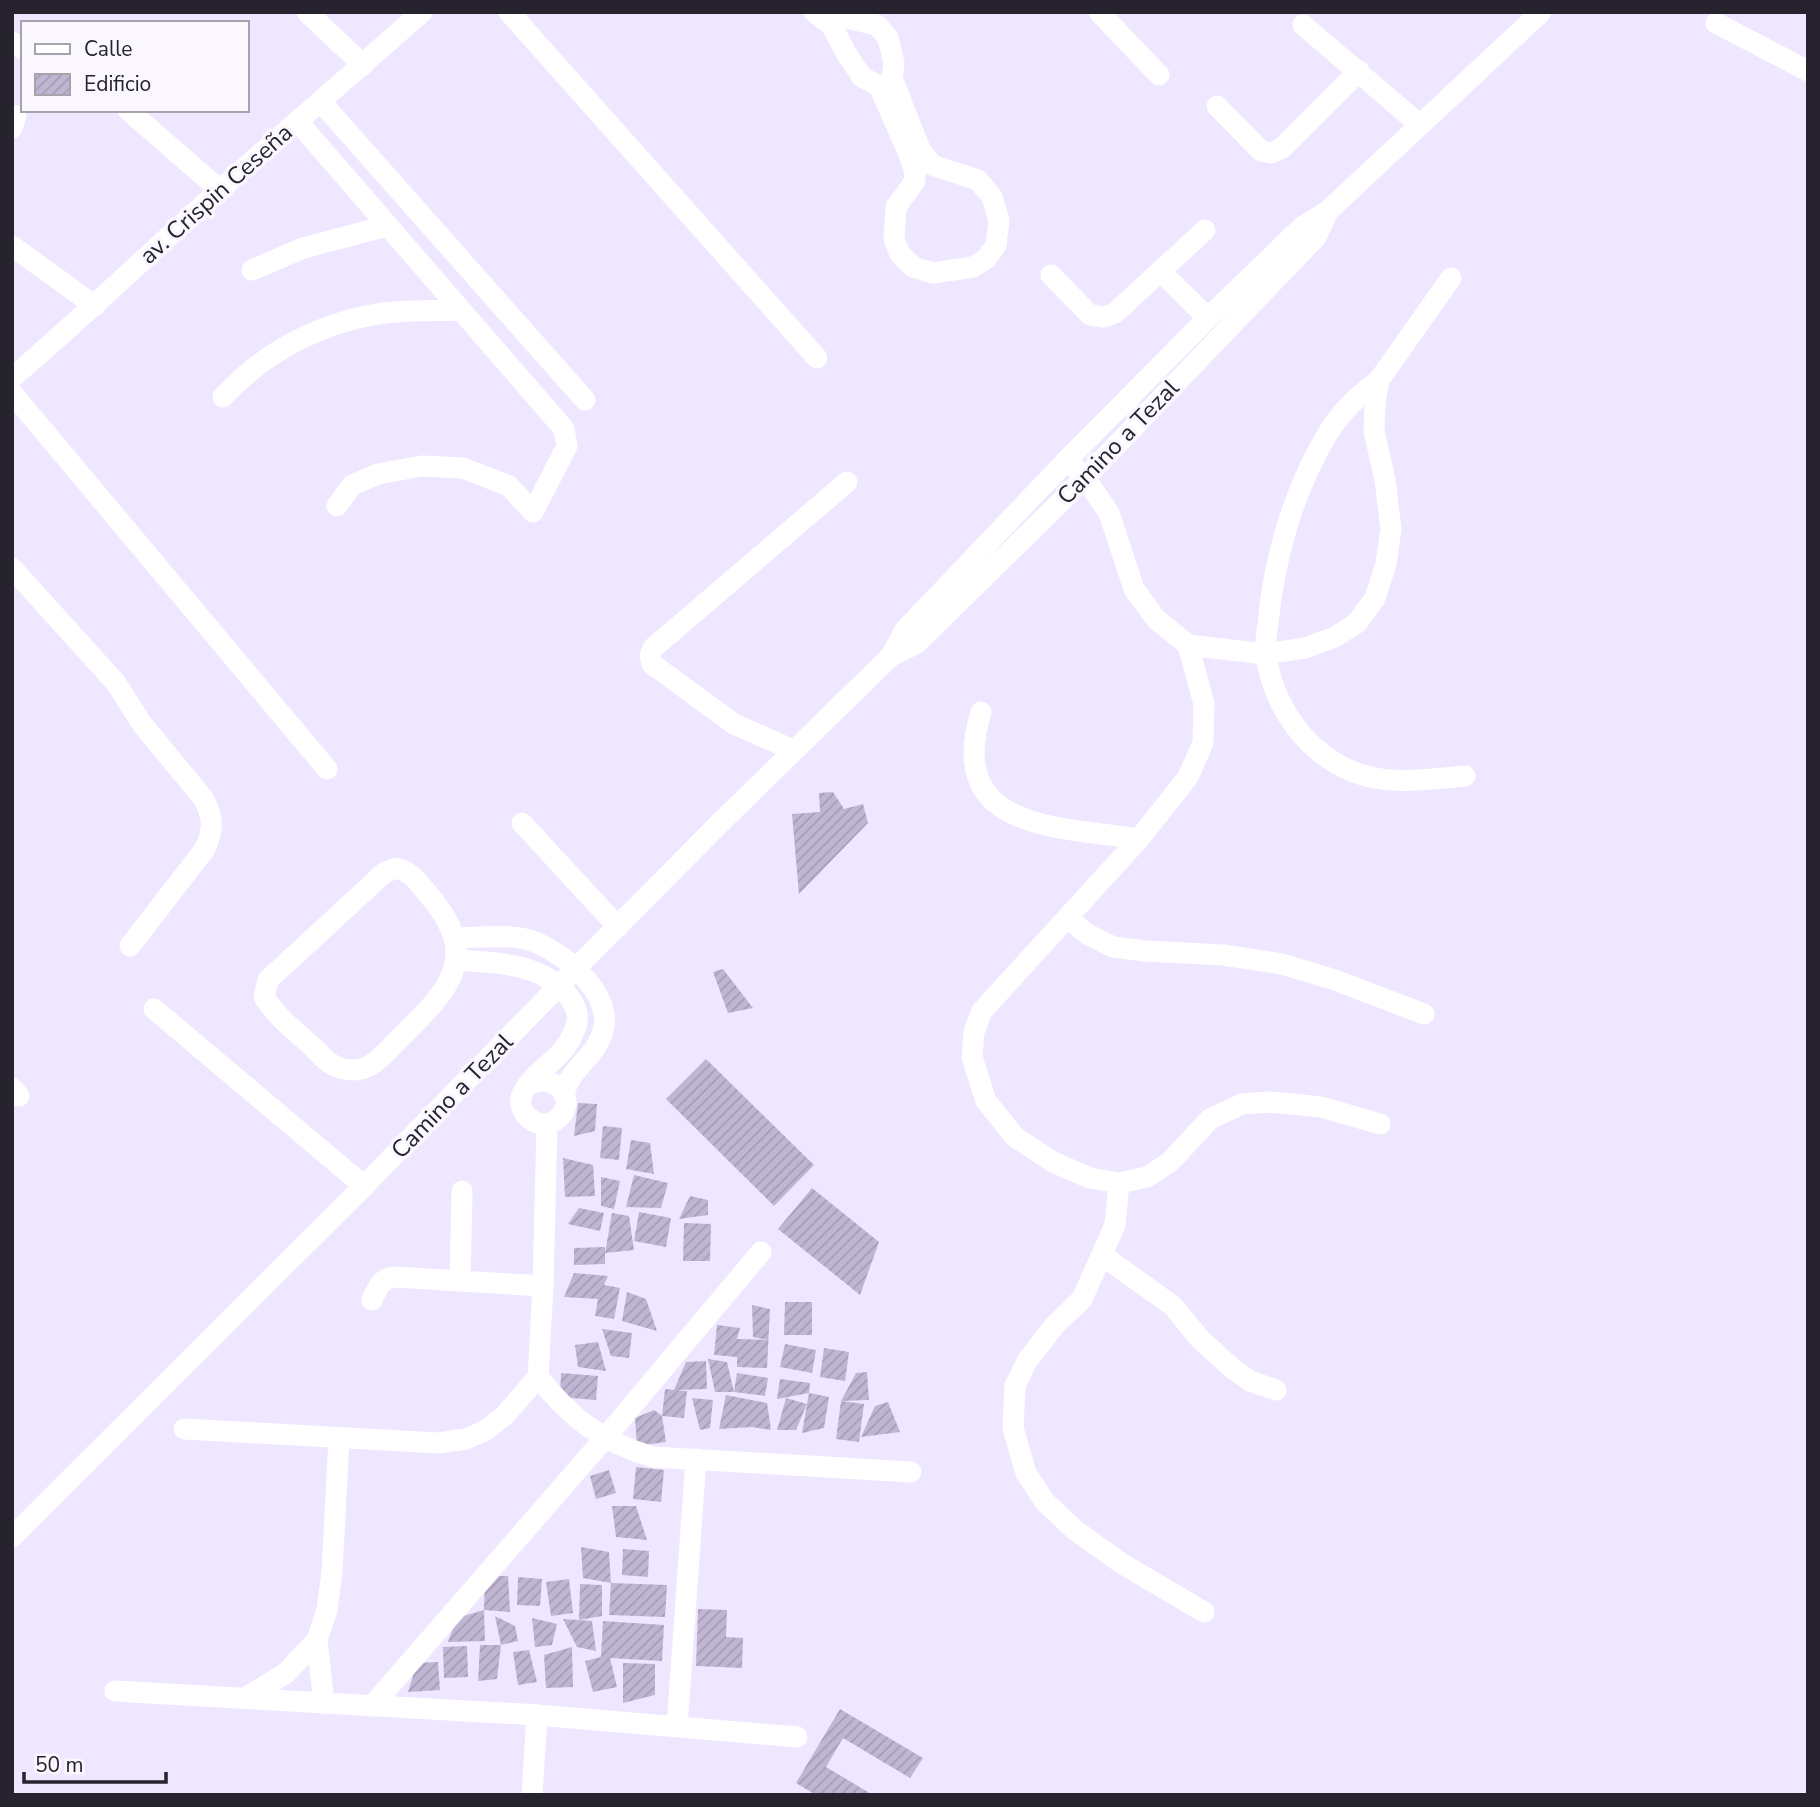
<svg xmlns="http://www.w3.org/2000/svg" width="1820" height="1807" font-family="'Nunito Sans',sans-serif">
  <defs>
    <pattern id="building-hatch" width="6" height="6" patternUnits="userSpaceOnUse" patternTransform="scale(1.75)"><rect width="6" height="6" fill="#c0b6d3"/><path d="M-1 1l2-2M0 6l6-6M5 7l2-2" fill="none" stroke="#a59cb5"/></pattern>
  </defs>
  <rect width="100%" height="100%" fill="#efe7ff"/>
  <!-- building -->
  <g fill="url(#building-hatch)">
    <path d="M833,792L844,809L863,804L868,823L799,894L792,814L820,812L819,793Z"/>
    <path d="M723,969L753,1008L728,1013L713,972Z"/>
    <path d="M706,1059L814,1165L774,1206L666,1099Z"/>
    <path d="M578,1103L597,1104L595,1131L574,1136Z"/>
    <path d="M603,1126L622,1128L619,1160L600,1158Z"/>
    <path d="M631,1140L650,1143L654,1174L626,1169Z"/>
    <path d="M563,1158L593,1165L595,1196L565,1197Z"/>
    <path d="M634,1175L668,1183L661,1208L626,1207Z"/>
    <path d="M601,1177L620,1181L614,1209L601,1206Z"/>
    <path d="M812,1188L879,1242L860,1295L778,1229Z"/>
    <path d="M690,1196L708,1200V1215L679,1219Z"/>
    <path d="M579,1208L604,1213L600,1231L568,1224Z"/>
    <path d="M639,1212L671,1218L666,1247L634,1241Z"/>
    <path d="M612,1213L629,1216L634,1250L605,1253V1264L574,1265V1248L605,1247V1253Z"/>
    <path d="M684,1223L711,1224L710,1261H683Z"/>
    <path d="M574,1273L608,1276L604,1285L620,1288L614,1319L595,1316L598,1299L564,1297Z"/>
    <path d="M627,1292L646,1299L657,1331L622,1321Z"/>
    <path d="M785,1302H812V1335H784Z"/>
    <path d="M752,1305L770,1309L767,1368L737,1367V1357L714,1355L717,1325L740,1328L737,1339L768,1340L753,1337Z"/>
    <path d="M602,1329L632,1333L629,1358L611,1356Z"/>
    <path d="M598,1342L606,1371L578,1367L575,1345Z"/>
    <path d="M785,1344L816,1350L812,1373L780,1367Z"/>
    <path d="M824,1348L849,1352L845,1381L820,1377Z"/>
    <path d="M708,1359L727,1362L734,1392L737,1373L768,1378L765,1396L734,1392H715Z"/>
    <path d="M706,1361L707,1389L674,1390L686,1362Z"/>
    <path d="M867,1372L869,1400L841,1401L864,1404L859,1442L836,1439L841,1401L856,1373Z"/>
    <path d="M561,1373L598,1376L596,1400L560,1397Z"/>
    <path d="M780,1379L810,1383L809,1393L777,1399Z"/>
    <path d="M665,1389L687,1391L684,1418L662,1416L666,1442L637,1446L635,1418L654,1410L662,1416Z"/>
    <path d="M809,1393L829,1397L824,1428L802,1433Z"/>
    <path d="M726,1395L767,1403L771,1430L752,1427L719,1429Z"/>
    <path d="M692,1398L713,1400L710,1428L700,1430Z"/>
    <path d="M786,1398L807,1404L796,1430H777Z"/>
    <path d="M888,1402L900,1432L861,1437L875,1406Z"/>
    <path d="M636,1467L664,1470L661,1502L633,1499Z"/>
    <path d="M609,1470L616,1493L596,1499L590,1476Z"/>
    <path d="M612,1506H636L647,1540L616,1537Z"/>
    <path d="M581,1547L609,1552L611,1583L667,1585L665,1617L609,1615L611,1583L583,1578Z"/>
    <path d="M623,1549L649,1551L648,1577L622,1575Z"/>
    <path d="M485,1576H508L510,1612L484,1610L485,1641L448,1642L457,1618L484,1610Z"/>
    <path d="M518,1577L542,1579L540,1606L517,1605Z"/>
    <path d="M569,1579L573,1613L551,1616L546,1582Z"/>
    <path d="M580,1584L602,1585V1616L579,1620Z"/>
    <path d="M698,1609L727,1610L726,1637L743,1638L742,1668L696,1666Z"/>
    <path d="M495,1616L515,1626L518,1641L501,1645Z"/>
    <path d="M532,1618L557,1624L552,1645L535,1647Z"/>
    <path d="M563,1619L592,1621L596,1651L577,1647Z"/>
    <path d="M603,1621L664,1625L662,1661L610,1658L617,1687L593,1692L585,1661L601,1657Z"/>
    <path d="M480,1645H501L497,1679L478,1681Z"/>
    <path d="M467,1646L468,1677L444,1678L443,1647Z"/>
    <path d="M572,1647L573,1687L546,1688L544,1655Z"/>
    <path d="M529,1650L537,1682L518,1685L513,1652Z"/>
    <path d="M438,1662L440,1690L408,1692L417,1663Z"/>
    <path d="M623,1663L655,1664V1695L623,1703Z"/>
    <path d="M840,1709L923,1758L910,1778L843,1738L826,1767L873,1795H816L796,1783Z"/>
  </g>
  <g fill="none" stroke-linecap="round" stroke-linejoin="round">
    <!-- minor -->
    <g stroke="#fff" stroke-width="21">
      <path d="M307,12L363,65"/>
      <path d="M509,12L817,358"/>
      <path d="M814,12L832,26L846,53L862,77L879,86L908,152L915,172V181L896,207L894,239L900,254L913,267L933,273L973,267L986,259L996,245L999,220L992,197L978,180L932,165L920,149L892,78L894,63L888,38L877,25L842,17L835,12"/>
      <path d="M1099,12L1159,75"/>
      <path d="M1716,23L1808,71"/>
      <path d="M1303,25L1420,125"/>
      <path d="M12,42L23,49"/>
      <path d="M321,102L585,400"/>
      <path d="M1217,106L1261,151L1271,153L1282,148L1359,71"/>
      <path d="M128,110L220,190"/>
      <path d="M298,122L564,429L567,446L533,512L509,486L463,468L422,466L378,474L352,485L337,506"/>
      <path d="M12,128L16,116"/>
      <path d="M12,246L95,306"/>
      <path d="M252,270L303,248L387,226"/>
      <path d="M1160,271L1208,318"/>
      <path d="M1051,275L1090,315L1104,317L1115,313L1205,230"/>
      <path d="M12,378C84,316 152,251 222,188C288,129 355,71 422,12"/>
      <path d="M1379,380C1359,395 1341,411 1328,433C1294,489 1274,558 1268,624C1267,634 1264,645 1266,655C1273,706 1306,753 1354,772C1388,786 1430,779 1465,776"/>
      <path d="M12,393L327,769"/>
      <path d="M223,397C265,351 322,322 384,313C409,310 435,311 460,310"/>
      <path d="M1067,460L1085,478L1109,513L1134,589L1156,619L1188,645L1204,704L1203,743L1188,777L1139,839L982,1011L974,1032L972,1057L986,1101L1015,1137L1053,1162L1090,1178L1119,1183L1147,1177L1170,1162L1210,1119L1242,1104L1271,1102L1321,1107L1380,1124"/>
      <path d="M12,568L116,683L142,724L203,798C214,817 214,831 204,850L130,946"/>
      <path d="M1188,645L1265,654L1305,648L1335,637L1357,623L1375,598L1386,564L1391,529L1385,480L1374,431L1375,402L1379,380L1451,278"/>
      <path d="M891,656L917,643L1085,478L1316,237L1328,211"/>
      <path d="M981,712C945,831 1057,826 1139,839"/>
      <path d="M793,750L734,724L652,664L650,656L653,648L847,482"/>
      <path d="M522,823L618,927"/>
      <path d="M396,868C411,871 418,882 428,894C482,957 450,989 400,1038C386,1051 374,1070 353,1070C348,1070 337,1068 333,1065C325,1061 319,1053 313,1047C295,1031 277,1017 264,997L268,980L384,873Z"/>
      <path d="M1068,918L1087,934L1113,947L1146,951L1223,955L1282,964L1335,980L1424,1014"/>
      <path d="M455,938C477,938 504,934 526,939C559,948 614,992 603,1031C596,1057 568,1070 564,1095"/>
      <path d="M456,960C497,963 542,962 569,997C579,1010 580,1021 572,1036C562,1059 534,1071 523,1092C513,1112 539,1133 556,1120C579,1104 559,1072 530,1084"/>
      <path d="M154,1009L364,1186"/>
      <path d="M12,1088L19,1096"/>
      <path d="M1119,1183L1115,1225L1082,1299L1054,1326L1027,1361L1015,1386L1013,1428L1026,1473L1045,1502L1075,1530L1121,1563L1204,1612"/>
      <path d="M1103,1256L1173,1306L1200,1339L1233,1369L1250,1381L1276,1390"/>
      <path d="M460,1281L462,1191"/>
      <path d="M372,1300C378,1287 381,1278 395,1277L543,1286"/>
      <path d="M538,1377C571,1418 601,1442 653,1457L911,1472"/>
      <path d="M184,1429L438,1443L466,1439L486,1430L505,1415L538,1377L543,1286L547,1124"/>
      <path d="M12,1537L364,1186L577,967L722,821L891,656L905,630L1067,460L1208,318L1302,227L1328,211L1541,12"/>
      <path d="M115,1691L537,1715L797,1737"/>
      <path d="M247,1697L286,1673L317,1640"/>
      <path d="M324,1703L317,1640L327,1610L332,1572L339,1439"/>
      <path d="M372,1706L605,1438L761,1252"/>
      <path d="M677,1727L696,1459"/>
      <path d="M532,1795L537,1715"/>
    </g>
  </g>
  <g text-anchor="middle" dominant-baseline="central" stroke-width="7" stroke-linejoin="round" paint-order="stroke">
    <!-- street labels -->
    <g font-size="24" fill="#27232e" stroke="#faf8fe">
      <text transform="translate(216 194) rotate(-42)">av. Crispin Ceseña</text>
      <text transform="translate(1118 442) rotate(-46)">Camino a Tezal</text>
      <text transform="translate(452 1096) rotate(-46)">Camino a Tezal</text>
    </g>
  </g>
  <!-- border -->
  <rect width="1820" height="1807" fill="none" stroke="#27232e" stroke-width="28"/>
  <!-- legend -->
  <rect x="21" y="21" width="228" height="91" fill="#faf8fe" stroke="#a6a3ab" stroke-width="2"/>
  <rect x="35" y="44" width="35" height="10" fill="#ffffff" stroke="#a6a3ab" stroke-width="2"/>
  <text x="84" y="56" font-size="21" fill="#27232e">Calle</text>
  <rect x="35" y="74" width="35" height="21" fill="url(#building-hatch)" stroke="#a6a3ab" stroke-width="2"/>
  <text x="84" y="91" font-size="21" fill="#27232e">Edificio</text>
  <!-- scale -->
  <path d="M24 1772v10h142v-10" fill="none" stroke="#27232e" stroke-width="3.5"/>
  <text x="35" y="1772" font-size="21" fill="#27232e" stroke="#faf8fe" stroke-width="5" paint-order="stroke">50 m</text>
</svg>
